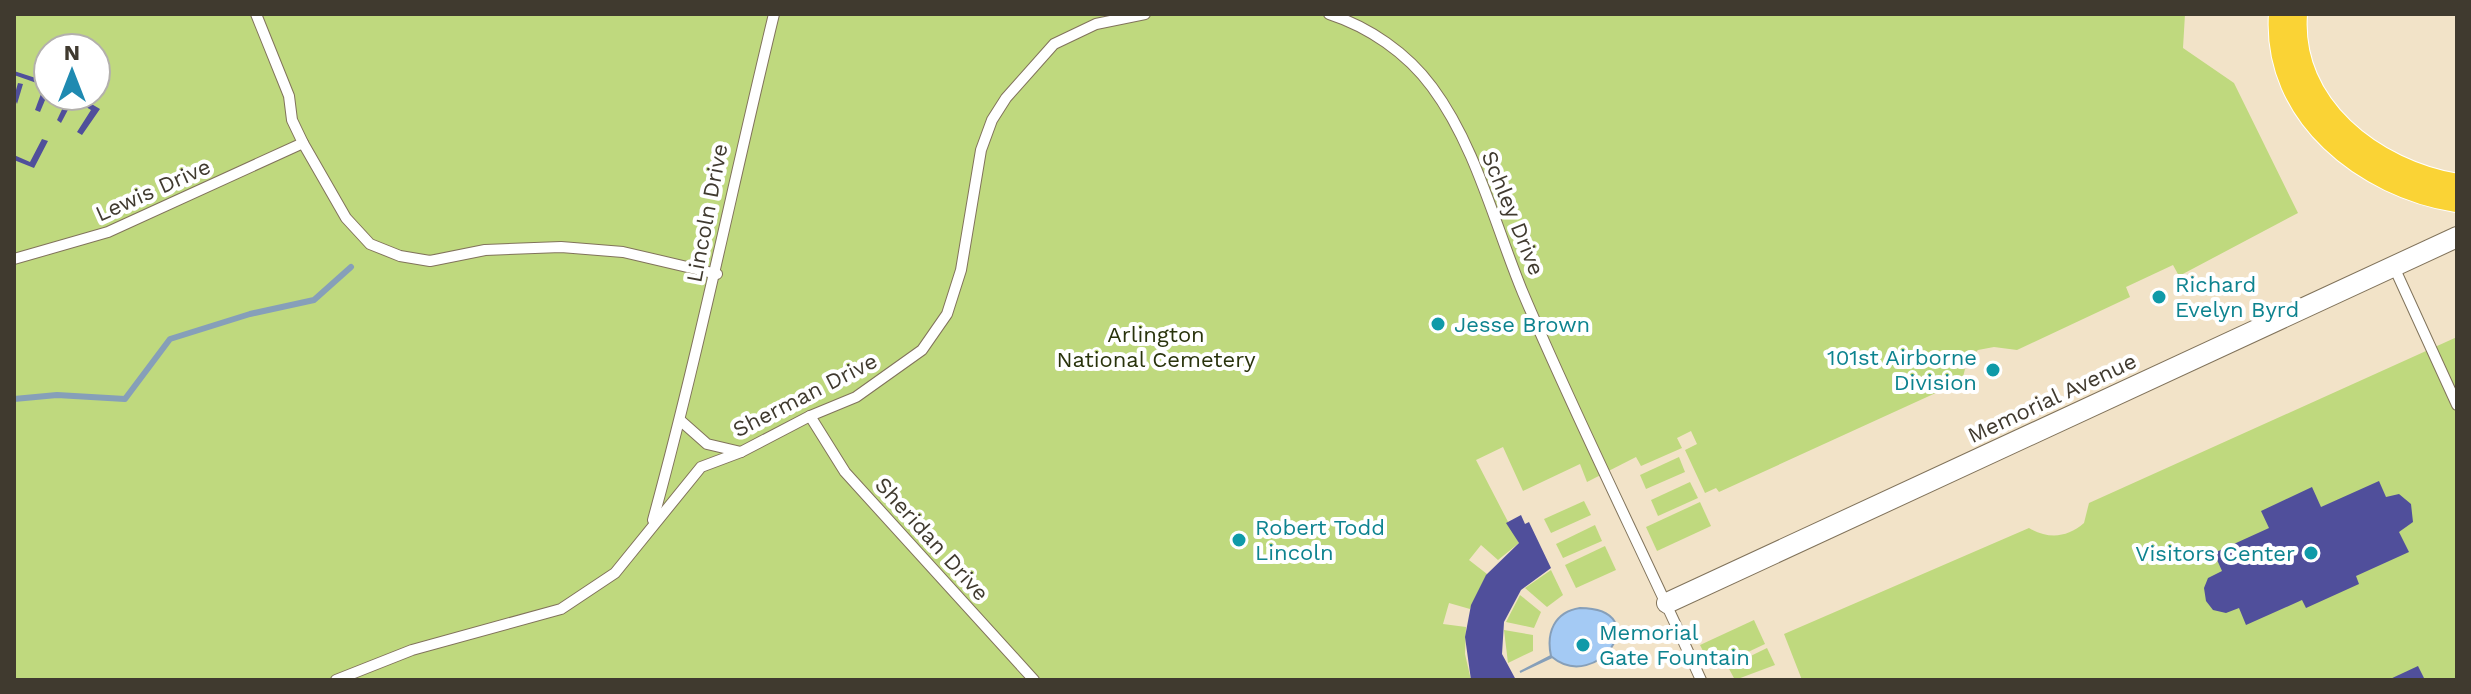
<svg xmlns="http://www.w3.org/2000/svg" width="2471" height="694" font-family="'Work Sans',sans-serif">
  <rect width="100%" height="100%" fill="#f2e3c8"/>
  <!-- green -->
  <g fill="#bfd97e" fill-rule="evenodd">
    <path d="M14,14H2185L2183,48L2234,83L2298,213L2179,276L2173,265L2126,287L2130,297L2017,350L1994,347L1978,350L1967,361L1962,381L1719,492L1716,488L1705,493L1685,450L1697,444L1691,431L1677,438L1682,448L1641,466L1636,457L1587,482L1580,464L1523,491L1503,447L1476,460L1519,543L1498,560L1481,545L1469,560L1487,574L1470,609L1449,603L1443,624L1466,627L1465,654L1471,680H14ZM48,48H96V96H48Z"/>
    <path d="M2457,337V680H1802L1784,634L2029,528C2048,539 2067,538 2084,523L2089,503Z"/>
    <path d="M1679,457L1685,472L1646,489L1640,475Z"/>
    <path d="M1690,482L1698,498L1658,516L1651,500Z"/>
    <path d="M1584,501L1591,515L1551,533L1544,519Z"/>
    <path d="M1700,502L1711,526L1657,551L1646,527Z"/>
    <path d="M1595,525L1602,541L1563,558L1556,544Z"/>
    <path d="M1605,546L1616,570L1576,588L1565,565Z"/>
    <path d="M1551,570L1563,595L1547,607L1525,588Z"/>
    <path d="M1520,595L1541,612L1534,628L1506,622Z"/>
    <path d="M1754,620L1765,644L1712,669L1700,645Z"/>
    <path d="M1504,630L1533,635V651L1508,663Z"/>
    <path d="M1767,648L1775,665L1735,680L1728,667Z"/>
  </g>
  <!-- water -->
  <path fill="#a4caf4" stroke="#869fb9" stroke-width="2" d="M1580,608C1657,609 1597,694 1552,657L1520,672L1551,656C1546,633 1554,612 1580,608Z"/>
  <g fill="none" stroke-linecap="round" stroke-linejoin="round">
    <!-- stream -->
    <path stroke="#869fb9" stroke-width="6" d="M14,399L57,395L125,399L170,339L250,314L314,300L351,267"/>
  </g>
  <!-- building -->
  <g fill="#504f9b">
    <path d="M14,71L48,82V87L14,75Z"/>
    <path d="M18,83L23,84L17,104L14,97Z"/>
    <path d="M42,91L48,93L40,112L35,110Z"/>
    <path d="M68,96H78L100,109L82,135L77,132L91,110Z"/>
    <path d="M66,101L71,104L61,123L57,120Z"/>
    <path d="M42,139L48,141L34,168L14,160V155L30,162Z"/>
    <path d="M2379,481L2386,497L2399,494L2411,504L2413,522L2399,532L2409,552L2356,576L2359,584L2306,608L2302,600L2246,625L2239,608L2226,613L2213,610L2206,601L2204,588L2208,578L2222,571L2214,553L2269,528L2261,511L2312,487L2321,507Z"/>
    <path d="M1521,515L1525,524L1529,522L1551,568L1521,590L1504,622L1502,654L1516,680H1471L1465,637L1471,605L1486,575L1519,543L1506,523Z"/>
    <path d="M2418,666L2425,680H2388Z"/>
  </g>
  <g fill="none" stroke-linecap="round" stroke-linejoin="round">
    <!-- service casing -->
    <g stroke="#81735b" stroke-width="12">
      <g id="service">
        <path d="M256,14L289,96L292,120L303,143L346,218L370,244L400,256L430,261L485,250L561,247L623,252L717,274"/>
        <path d="M1329,14C1369,27 1407,53 1432,87C1476,146 1495,226 1523,293C1578,423 1643,551 1701,680"/>
        <path d="M14,259L108,232L303,143"/>
        <path d="M2394,267L2457,405"/>
        <path d="M810,416L845,472L1034,680"/>
        <path d="M681,421L707,444L741,452"/>
        <path d="M653,520C699,352 733,183 774,14"/>
        <path d="M336,680L412,650L561,609L615,573L701,467L741,452L810,416L856,397L922,350L947,314L961,270L981,150L992,120L1006,98L1054,44L1096,24L1145,14"/>
      </g>
    </g>
    <!-- minor casing -->
    <g stroke="#81735b" stroke-width="22">
      <path id="minor" d="M1667,603L2457,237"/>
    </g>
    <!-- motorway casing -->
    <g stroke="#fff" stroke-width="40">
      <path id="motorway" d="M2288,14C2281,111 2370,179 2457,193"/>
    </g>
    <!-- service -->
    <use href="#service" stroke="#fff" stroke-width="10"/>
    <!-- minor -->
    <use href="#minor" stroke="#fff" stroke-width="20"/>
    <!-- motorway -->
    <use href="#motorway" stroke="#fad335" stroke-width="38"/>
  </g>
  <!-- markers -->
  <g fill="#0f9aa8" stroke="#fff" stroke-width="3">
    <circle cx="2159" cy="297" r="8"/>
    <circle cx="1438" cy="324" r="8"/>
    <circle cx="1993" cy="370" r="8"/>
    <circle cx="1239" cy="540" r="8"/>
    <circle cx="2311" cy="553" r="8"/>
    <circle cx="1583" cy="645" r="8"/>
  </g>
  <g text-anchor="middle" dominant-baseline="central" stroke-width="8" stroke-linejoin="round" paint-order="stroke">
    <!-- street labels -->
    <g font-size="22" fill="#403a2f" stroke="#fff">
      <text transform="translate(153 190) rotate(-24)">Lewis Drive</text>
      <text transform="translate(707 213) rotate(-79)">Lincoln Drive</text>
      <text transform="translate(1513 213) rotate(68)">Schley Drive</text>
      <text transform="translate(805 395) rotate(-27)">Sherman Drive</text>
      <text transform="translate(2052 398) rotate(-25)">Memorial Avenue</text>
      <text transform="translate(932 539) rotate(48)">Sheridan Drive</text>
    </g>
    <!-- culture labels -->
    <g font-size="22" fill="#0d838f" stroke="#fff" text-anchor="start">
      <text x="2175" y="284">Richard<tspan x="2175" dy="25">Evelyn Byrd</tspan></text>
      <text x="1454" y="324">Jesse Brown</text>
      <text x="1977" y="357" text-anchor="end">101st Airborne<tspan x="1977" dy="25">Division</tspan></text>
      <text x="1255" y="527">Robert Todd<tspan x="1255" dy="25">Lincoln</tspan></text>
      <text x="2295" y="553" text-anchor="end">Visitors Center</text>
      <text x="1599" y="632">Memorial<tspan x="1599" dy="25">Gate Fountain</tspan></text>
    </g>
    <!-- park labels -->
    <g font-size="22" fill="#29330c" stroke="#fff">
      <text x="1156" y="334">Arlington<tspan x="1156" dy="25">National Cemetery</tspan></text>
    </g>
  </g>
  <!-- border -->
  <rect width="2471" height="694" fill="none" stroke="#403a2f" stroke-width="32"/>
  <!-- north arrow -->
  <g transform="translate(72 72)"><circle r="38" fill="#ffffff" stroke="#b3b0ac" stroke-width="2"/>
  <path d="M0-6L14 30L0 20L-14 30Z" fill="#1f8ab1"/>
  <text y="-12" font-size="22" font-weight="bold" text-anchor="middle" fill="#403a2f">N</text>
  </g>
</svg>
